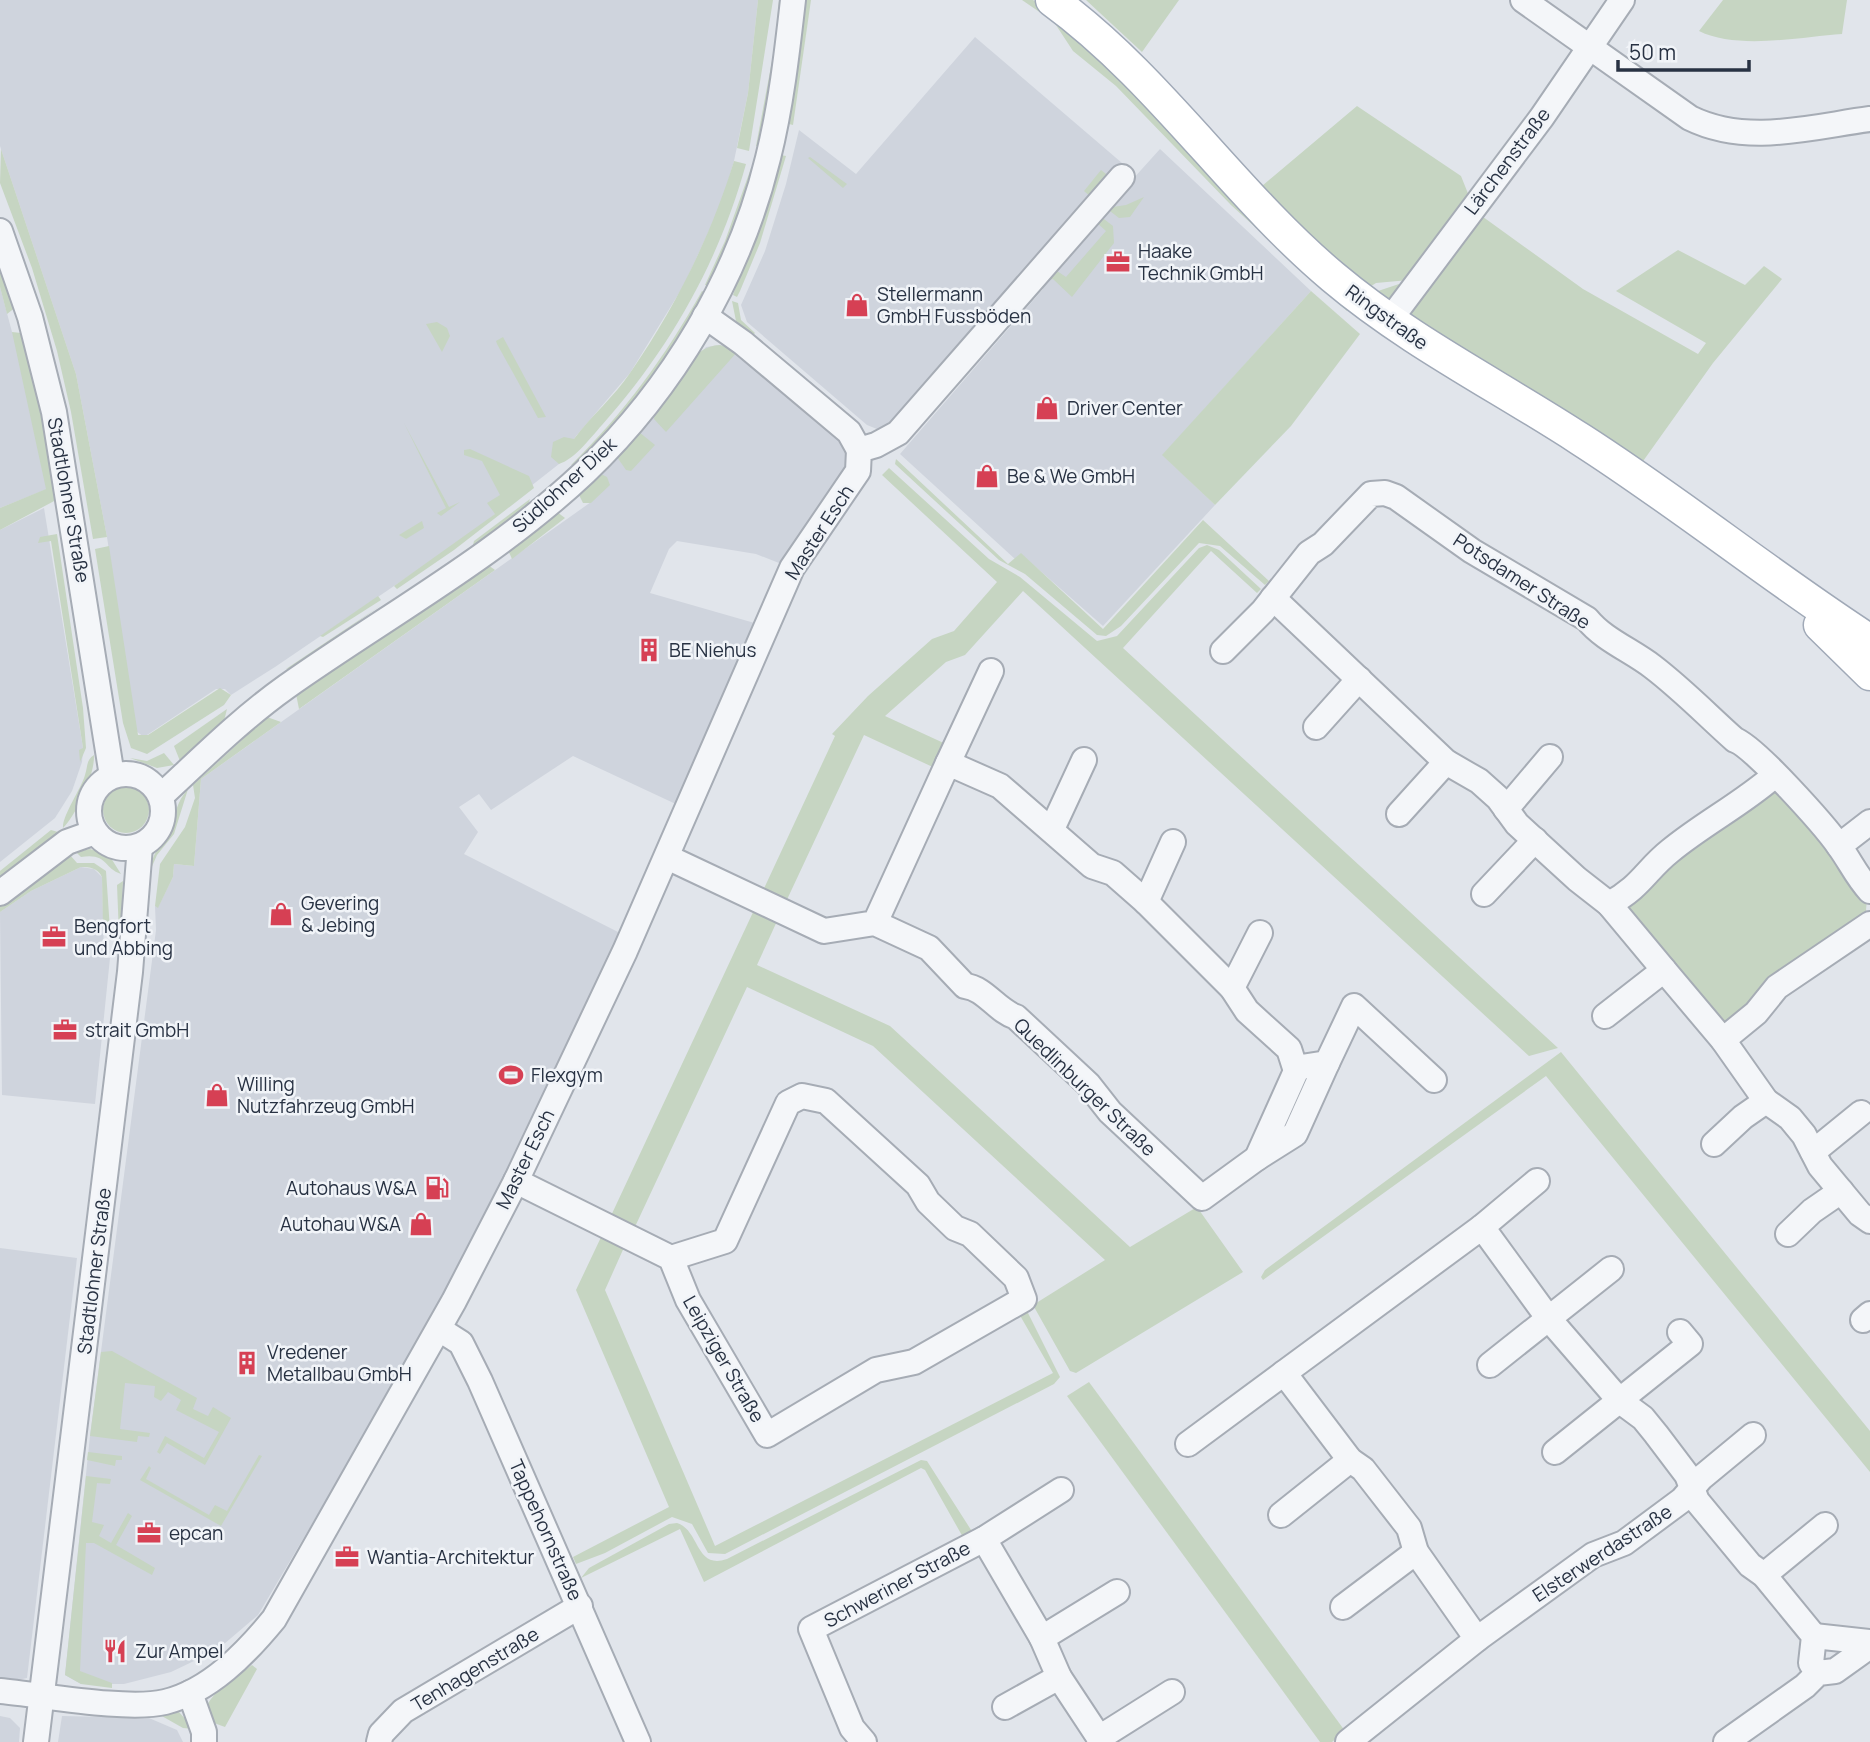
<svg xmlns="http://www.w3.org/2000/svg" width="1870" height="1742" font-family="Manrope,sans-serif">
  <rect width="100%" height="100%" fill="#e1e5eb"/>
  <!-- built -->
  <g fill="#cfd4dd">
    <path d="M0,0H758L748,93L734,161L721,205L684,285L630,373L576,436L559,464L466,537L275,667L231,695L225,689H216L144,737L136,731L107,537L76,374L0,146Z"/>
    <path d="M975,37L1122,163L1014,288L1010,285L892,421L877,429L867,425L747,322L741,305L765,251L786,184L799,130L856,174Z"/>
    <path d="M1160,149L1311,291L1163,455L1215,505L1103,626L1021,554L1015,559L900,454L1043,289L1040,285L1095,221Z"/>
    <path d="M0,287L12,332L18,339L46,470L47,489L0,508Z"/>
    <path d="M720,345L738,351L843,441L851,460L784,565L756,554L677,541L669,549L650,593L758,624L680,806L573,756L491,810L479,794L459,807L478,832L464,854L620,933L453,1286L258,1615L217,1650L171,1672L124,1684H81L65,1675L90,1436L156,930L155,906L158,907L173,877L174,864L194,866L201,779L591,502L599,473L706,347Z"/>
    <path d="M44,508L83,748L82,762L72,791L55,818L0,862V530Z"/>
    <path d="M81,867L94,869L102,877L104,958H110L95,1104L2,1095L0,912L31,891Z"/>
    <path d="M0,1248L77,1258L27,1678L0,1684Z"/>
    <path d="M0,1716L10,1718L20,1728L19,1742H0Z"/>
    <path d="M62,1716L149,1718L177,1730L183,1742H58Z"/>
  </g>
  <!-- green -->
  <g fill="#c6d5c2">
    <path d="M758,0H773L749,151L737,148L748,93Z"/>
    <path d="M779,0H786L761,147L756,146L775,45Z"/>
    <path d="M806,0H811L793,125L789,124Z"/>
    <path d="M1022,0H1033L1062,20L1353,304L1347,311L1231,205L1116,86L1073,51L1054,22Z"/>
    <path d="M1086,0H1179L1142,52Z"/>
    <path d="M1723,0H1847L1842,34C1800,37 1737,50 1699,31Z"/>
    <path d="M1357,106L1461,176L1469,196L1409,280L1376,283L1368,288L1326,258L1257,181L1262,186Z"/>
    <path d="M1,149L76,374L107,537L93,539L71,412L57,351L32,268L0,183Z"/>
    <path d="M781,155L786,156L760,243L740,291L737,297L733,295Z"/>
    <path d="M810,157L847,184L843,188L808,158Z"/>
    <path d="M734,161L746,164C719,262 669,350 602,425C591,437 575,459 559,464L551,457L553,442L564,437L574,439C591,416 614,397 630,373C675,308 711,236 734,161Z"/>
    <path d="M751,168L754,169L733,232L709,286L705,285L725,241Z"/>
    <path d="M1101,170L1110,177L1092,198L1084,191Z"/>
    <path d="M1144,197L1130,217L1119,218L1106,208L1126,205Z"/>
    <path d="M1479,214L1583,289L1698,354L1706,343L1616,291L1678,250L1745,285L1764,266L1782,279L1713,363L1641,464L1412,318V306Z"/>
    <path d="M1100,216L1113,226L1114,243L1072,297L1053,279L1042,283L1054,269L1066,277L1106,231L1095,221Z"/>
    <path d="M0,259L16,307L7,314L0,287Z"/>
    <path d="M1399,284L1402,285L1389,299H1379L1375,292Z"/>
    <path d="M702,291L706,293C669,356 627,411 578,464L571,465C624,413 665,357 702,291Z"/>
    <path d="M1311,291L1360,334L1291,426L1215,505L1162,455Z"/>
    <path d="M732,301L738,303L741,320L755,333L751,337L736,321Z"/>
    <path d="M437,322L447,328L450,336L442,352L426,324Z"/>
    <path d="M12,332L21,333L47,434L56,500L0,530V508L46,489Z"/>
    <path d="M503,337L546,417L538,418L497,344L496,341Z"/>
    <path d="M720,345L738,351L666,432L654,419L655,409C671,388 691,345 720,345Z"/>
    <path d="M404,423L449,507L460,502L441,516L437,513L446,508Z"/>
    <path d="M639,432L655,445L631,471L626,470L617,457Z"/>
    <path d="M470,449L529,476L534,488L454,550L397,589L394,586L495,514L487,503L500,495L482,461L464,455V450Z"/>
    <path d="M896,459L1008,564L1021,553L1103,629L1203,520L1269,581L1265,585L1220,546L1199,543L1121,626L1106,636L1097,635L1025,574L999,560L895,464Z"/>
    <path d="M889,468L989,559L1020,577L1097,641L1117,636L1199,548L1207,545L1219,550L1261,589L1257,593L1211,551L1123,648L1558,1048L1529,1056L1023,591L965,655L946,662L885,716L948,745L937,769L864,735L784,906L761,895L835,736L832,734L868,696L932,639L954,631L997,582L882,475Z"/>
    <path d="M599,473L607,477L610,485L591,503H583L578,493Z"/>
    <path d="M530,499L526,510L472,549L474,541Z"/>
    <path d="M557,512L565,518L512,559L508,550Z"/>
    <path d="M422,521L424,528L406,539L399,535Z"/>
    <path d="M57,534L83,708L86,748L80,762L79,750L83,748L51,541L38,543L40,537Z"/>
    <path d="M109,546L138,735H148L220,688L231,695L224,705L147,754L131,748L123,723L95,549Z"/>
    <path d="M488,565L495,570L299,709L296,694Z"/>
    <path d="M378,596L381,600L323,637L320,636Z"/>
    <path d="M380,606L292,668L286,669Z"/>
    <path d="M227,709L224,721L180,761L174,746Z"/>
    <path d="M267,717L281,722L201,779L194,866L174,864L173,877L158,908L155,906L160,864L185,827L195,798L193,785Z"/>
    <path d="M164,753L174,765L157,768L130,758L147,761Z"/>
    <path d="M94,755C95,774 77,814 63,828C62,816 81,789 85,775C88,766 86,760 94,755Z"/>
    <circle cx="126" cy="810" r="23"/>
    <path d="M188,789L174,834L157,855L150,871C152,853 161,845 169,830C176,815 176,802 188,789Z"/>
    <path d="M1764,792L1779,793L1867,897L1866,911L1725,1023L1713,1021L1623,912L1625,902Z"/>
    <path d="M51,830L58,832L0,882V871Z"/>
    <path d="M90,849L109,855L121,874C103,868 108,853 81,857L76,852Z"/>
    <path d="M70,855L77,863H94L106,871L110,930H103L102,877C98,868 90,867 81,867L31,891L0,912V906Z"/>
    <path d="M123,881L120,959L117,885Z"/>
    <path d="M755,908L778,919L757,965L890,1026L1130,1247L1197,1207L1243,1272L1076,1373L1070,1371L1033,1305L1105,1260L873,1046L747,987L633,1231L609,1220Z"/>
    <path d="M1561,1052L1870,1431V1472L1546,1076L1263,1280L1261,1277L1265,1270Z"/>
    <path d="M603,1233L626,1243L605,1290L715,1546L1053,1373L1018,1312L1025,1307L1060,1377L1054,1384L725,1554L708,1553L692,1524L672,1517L605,1553L576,1564L573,1557L669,1507L576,1290Z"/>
    <path d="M112,1351L197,1398L193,1409L208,1416L213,1407L231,1418L205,1465L167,1443L160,1454L157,1452L165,1436L204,1458L219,1432L176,1410L181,1400L168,1392L161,1401L154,1397L155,1386L125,1383L120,1429L150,1433L149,1437L138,1436L137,1442L90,1436L101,1352Z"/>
    <path d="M1089,1382L1345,1731L1332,1742H1320L1067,1396Z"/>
    <path d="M88,1452L122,1456V1460H116L115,1466L87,1460Z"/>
    <path d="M259,1455L262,1456L221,1526L140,1480L149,1466L151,1468L146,1479L209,1515L215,1505L227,1511Z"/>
    <path d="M921,1460L927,1461L973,1533L964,1539L925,1470L921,1468L704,1582L680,1529L581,1578L589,1568L669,1524L677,1523C700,1530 695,1570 727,1559Z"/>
    <path d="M86,1476L111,1479L110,1484L97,1483L92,1522L104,1525L99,1536L111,1543L128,1513L132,1516L116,1545L155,1568L152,1575L94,1543H86L80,1671L112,1683V1688L81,1684L65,1675Z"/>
    <path d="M252,1665L257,1669L225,1727C176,1713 235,1678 252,1665Z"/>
    <path d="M179,1712L194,1729L183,1728L160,1715Z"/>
  </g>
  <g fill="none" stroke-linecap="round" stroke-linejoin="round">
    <!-- minor casing -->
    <g stroke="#a6acb5" stroke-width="28">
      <g id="minor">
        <path d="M1523,0L1690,118C1747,146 1810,127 1870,119"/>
        <path d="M0,231L30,317L54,412L112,776"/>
        <path d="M705,316L743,343L849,432L859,450"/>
        <path d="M1389,321L1542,117L1622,0"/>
        <path d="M1273,598L1446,762L1479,781L1498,798L1517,824L1577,879L1609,904L1664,970L1605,1016"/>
        <path d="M1223,651L1263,611L1309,553L1323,544L1371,494L1385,493L1396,497L1472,551L1587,619C1604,640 1631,650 1653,667C1683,690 1708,716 1735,740C1754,746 1825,826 1839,846C1850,861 1857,877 1870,891"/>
        <path d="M1316,727L1359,679"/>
        <path d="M948,763L991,671"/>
        <circle cx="126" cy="811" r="37"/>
        <path d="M161,796C201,759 241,719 286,687C385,617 495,557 585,472C673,388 739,277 768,158C781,106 787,53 793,0"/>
        <path d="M1506,809L1550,757"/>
        <path d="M1399,814L1446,762"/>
        <path d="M1052,829L1084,760"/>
        <path d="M1839,846L1870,822"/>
        <path d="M667,857L824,931L875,923L929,948L965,986C985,988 997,1011 1016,1017L1088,1084L1110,1112L1202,1198L1257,1158L1296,1071L1289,1049L1247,1011L1232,988L1146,902L1113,873L1092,866L1000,786L948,763L875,923"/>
        <path d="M0,893L67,842L95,832"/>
        <path d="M1484,894L1535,840"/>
        <path d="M1146,902L1173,842"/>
        <path d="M1609,904C1641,887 1646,870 1670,851C1704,823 1742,804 1775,775"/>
        <path d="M1664,970L1723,1040L1766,1101L1790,1118L1804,1135L1820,1166L1860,1214L1870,1221"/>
        <path d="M1232,988L1260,933"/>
        <path d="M1723,1040L1756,1013L1777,987L1870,924"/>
        <path d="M1295,1068L1327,1063L1354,1006L1434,1080"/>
        <path d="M1714,1144L1743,1117L1766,1101"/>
        <path d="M1813,1152L1861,1113"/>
        <path d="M1257,1158L1295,1134L1327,1063"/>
        <path d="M516,1181L671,1258L688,1300L767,1435L876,1370L914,1362L1024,1299L1016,1278L970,1234L955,1228L928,1202L918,1185L826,1101L802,1096L788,1103L725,1241L671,1258"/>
        <path d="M1482,1227L1537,1181"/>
        <path d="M1788,1234L1812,1211L1841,1191"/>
        <path d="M1863,1320L1870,1314"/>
        <path d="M439,1329L461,1343L480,1381L638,1742"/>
        <path d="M1490,1365L1611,1269"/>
        <path d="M1188,1444L1284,1373"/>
        <path d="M1555,1452L1690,1344L1680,1332"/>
        <path d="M1281,1515L1350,1460"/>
        <path d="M984,1539L1042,1638L1059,1677L1102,1742"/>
        <path d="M1764,1575L1825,1525"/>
        <path d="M1343,1607L1416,1552"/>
        <path d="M1814,1636L1870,1642"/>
        <path d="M1042,1638L1117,1592"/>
        <path d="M1477,1639L1416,1552L1409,1528L1363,1469L1350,1460L1284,1373L1482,1227L1549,1319L1620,1401L1643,1418L1656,1434L1687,1475L1697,1501L1750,1565L1764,1575L1814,1636L1811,1663L1818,1673"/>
        <path d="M0,1691C43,1695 127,1711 165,1702C210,1691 246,1653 274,1619L454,1301L516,1181L625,951L792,568L858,471L859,450L876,445L898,433L1122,177"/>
        <path d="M190,1693L204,1732V1742"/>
        <path d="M1005,1707L1059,1677"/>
        <path d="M1099,1738L1172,1692"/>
        <path d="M36,1742L130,972L140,846"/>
        <path d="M379,1742L381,1734L403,1711L580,1606"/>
        <path d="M864,1742L852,1728L811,1629L984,1539L1061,1490"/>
        <path d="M1348,1742L1477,1639L1593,1555L1624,1543L1682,1500L1701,1478L1753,1435"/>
        <path d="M1726,1742L1805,1686L1818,1673L1835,1671L1870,1646"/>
      </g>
    </g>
    <!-- major casing -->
    <g stroke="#a0a9b7" stroke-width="35">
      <g id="major">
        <path d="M1052,0C1159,78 1232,192 1333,277C1409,341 1497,385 1580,439C1680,503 1771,577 1870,641"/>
        <path d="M1820,625L1870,674"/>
      </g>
    </g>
    <!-- minor -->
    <use href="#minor" stroke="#f4f6f9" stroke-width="24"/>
    <!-- major -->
    <use href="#major" stroke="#fff" stroke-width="32"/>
  </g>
  <!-- icons -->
  <defs>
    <g id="office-bare" transform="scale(1.89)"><path d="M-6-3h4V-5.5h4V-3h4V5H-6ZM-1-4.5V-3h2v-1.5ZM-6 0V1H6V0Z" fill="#d64054" stroke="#f1f4f8" stroke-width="2.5" paint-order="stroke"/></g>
    <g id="shop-bare" transform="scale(1.89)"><path d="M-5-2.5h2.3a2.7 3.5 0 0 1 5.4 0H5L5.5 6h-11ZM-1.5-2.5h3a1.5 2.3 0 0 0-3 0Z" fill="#d64054" stroke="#f1f4f8" stroke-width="2.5" paint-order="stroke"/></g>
    <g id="building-bare" transform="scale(1.89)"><path d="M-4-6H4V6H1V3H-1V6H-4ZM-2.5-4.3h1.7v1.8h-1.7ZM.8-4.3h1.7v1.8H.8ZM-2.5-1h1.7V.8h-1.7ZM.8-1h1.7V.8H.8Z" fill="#d64054" stroke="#f1f4f8" stroke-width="2.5" paint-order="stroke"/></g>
    <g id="stadium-bare" transform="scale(1.89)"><path d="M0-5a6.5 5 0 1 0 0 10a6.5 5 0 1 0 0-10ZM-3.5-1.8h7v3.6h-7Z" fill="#d64054" stroke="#f1f4f8" stroke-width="2.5" paint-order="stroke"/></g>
    <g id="fuel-bare" transform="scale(1.89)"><path d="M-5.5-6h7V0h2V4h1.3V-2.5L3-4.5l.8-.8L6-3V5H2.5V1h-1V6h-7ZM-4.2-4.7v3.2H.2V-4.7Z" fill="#d64054" stroke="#f1f4f8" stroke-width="2.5" paint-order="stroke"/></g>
    <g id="restaurant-bare" transform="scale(1.89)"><path d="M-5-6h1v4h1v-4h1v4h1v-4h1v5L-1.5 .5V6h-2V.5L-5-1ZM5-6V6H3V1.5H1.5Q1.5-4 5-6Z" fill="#d64054" stroke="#f1f4f8" stroke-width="2.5" paint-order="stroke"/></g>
  </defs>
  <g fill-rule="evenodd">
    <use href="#office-bare" x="1118" y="262"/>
    <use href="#shop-bare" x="857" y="305"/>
    <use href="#shop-bare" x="1047" y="408"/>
    <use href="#shop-bare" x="987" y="476"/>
    <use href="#building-bare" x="649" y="650"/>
    <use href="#shop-bare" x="281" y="914"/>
    <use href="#office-bare" x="54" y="937"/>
    <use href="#office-bare" x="65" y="1030"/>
    <use href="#stadium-bare" x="511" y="1075"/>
    <use href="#shop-bare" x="217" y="1095"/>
    <use href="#fuel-bare" x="437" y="1188"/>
    <use href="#shop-bare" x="421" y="1224"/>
    <use href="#building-bare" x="247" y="1363"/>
    <use href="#office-bare" x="149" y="1533"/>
    <use href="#office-bare" x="347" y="1557"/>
    <use href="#restaurant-bare" x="115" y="1651"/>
  </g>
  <g text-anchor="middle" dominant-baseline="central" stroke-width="5" stroke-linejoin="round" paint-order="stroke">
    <!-- street labels -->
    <g font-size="19" fill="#283243" stroke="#f1f4f8">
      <text transform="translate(1507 161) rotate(-53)">Lärchenstraße</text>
      <text transform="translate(1387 317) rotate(36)">Ringstraße</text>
      <text transform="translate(564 485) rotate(-42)">Südlohner Diek</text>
      <text transform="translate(69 500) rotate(80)">Stadtlohner Straße</text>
      <text transform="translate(819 532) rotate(-57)">Master Esch</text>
      <text transform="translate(1522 581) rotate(33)">Potsdamer Straße</text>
      <text transform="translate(1085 1087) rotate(44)">Quedlinburger Straße</text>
      <text transform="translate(525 1159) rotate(-64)">Master Esch</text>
      <text transform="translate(94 1271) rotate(-83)">Stadtlohner Straße</text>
      <text transform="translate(724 1359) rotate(60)">Leipziger Straße</text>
      <text transform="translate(546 1530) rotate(66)">Tappehornstraße</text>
      <text transform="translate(1602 1553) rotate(-33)">Elsterwerdastraße</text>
      <text transform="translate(897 1584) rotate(-28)">Schweriner Straße</text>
      <text transform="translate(475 1669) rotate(-31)">Tenhagenstraße</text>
    </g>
    <!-- poi labels -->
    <g font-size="19" fill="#283243" stroke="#f1f4f8" text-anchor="start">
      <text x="1138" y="251">Haake<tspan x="1138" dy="22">Technik GmbH</tspan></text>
      <text x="877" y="294">Stellermann<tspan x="877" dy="22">GmbH Fussböden</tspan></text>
      <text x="1067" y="408">Driver Center</text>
      <text x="1007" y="476">Be &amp; We GmbH</text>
      <text x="669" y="650">BE Niehus</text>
      <text x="301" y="903">Gevering<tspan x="301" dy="22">&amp; Jebing</tspan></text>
      <text x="74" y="926">Bengfort<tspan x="74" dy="22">und Abbing</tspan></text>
      <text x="85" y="1030">strait GmbH</text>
      <text x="531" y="1075">Flexgym</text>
      <text x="237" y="1084">Willing<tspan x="237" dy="22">Nutzfahrzeug GmbH</tspan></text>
      <text x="417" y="1188" text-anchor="end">Autohaus W&amp;A</text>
      <text x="401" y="1224" text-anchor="end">Autohau W&amp;A</text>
      <text x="267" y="1352">Vredener<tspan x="267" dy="22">Metallbau GmbH</tspan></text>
      <text x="169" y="1533">epcan</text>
      <text x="367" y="1557">Wantia-Architektur</text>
      <text x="135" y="1651">Zur Ampel</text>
    </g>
  </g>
  <!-- scale -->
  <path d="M1618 60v10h131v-10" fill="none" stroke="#283243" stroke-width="3.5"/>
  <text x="1629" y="60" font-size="21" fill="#283243" stroke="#f1f4f8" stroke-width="5" paint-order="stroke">50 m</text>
</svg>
